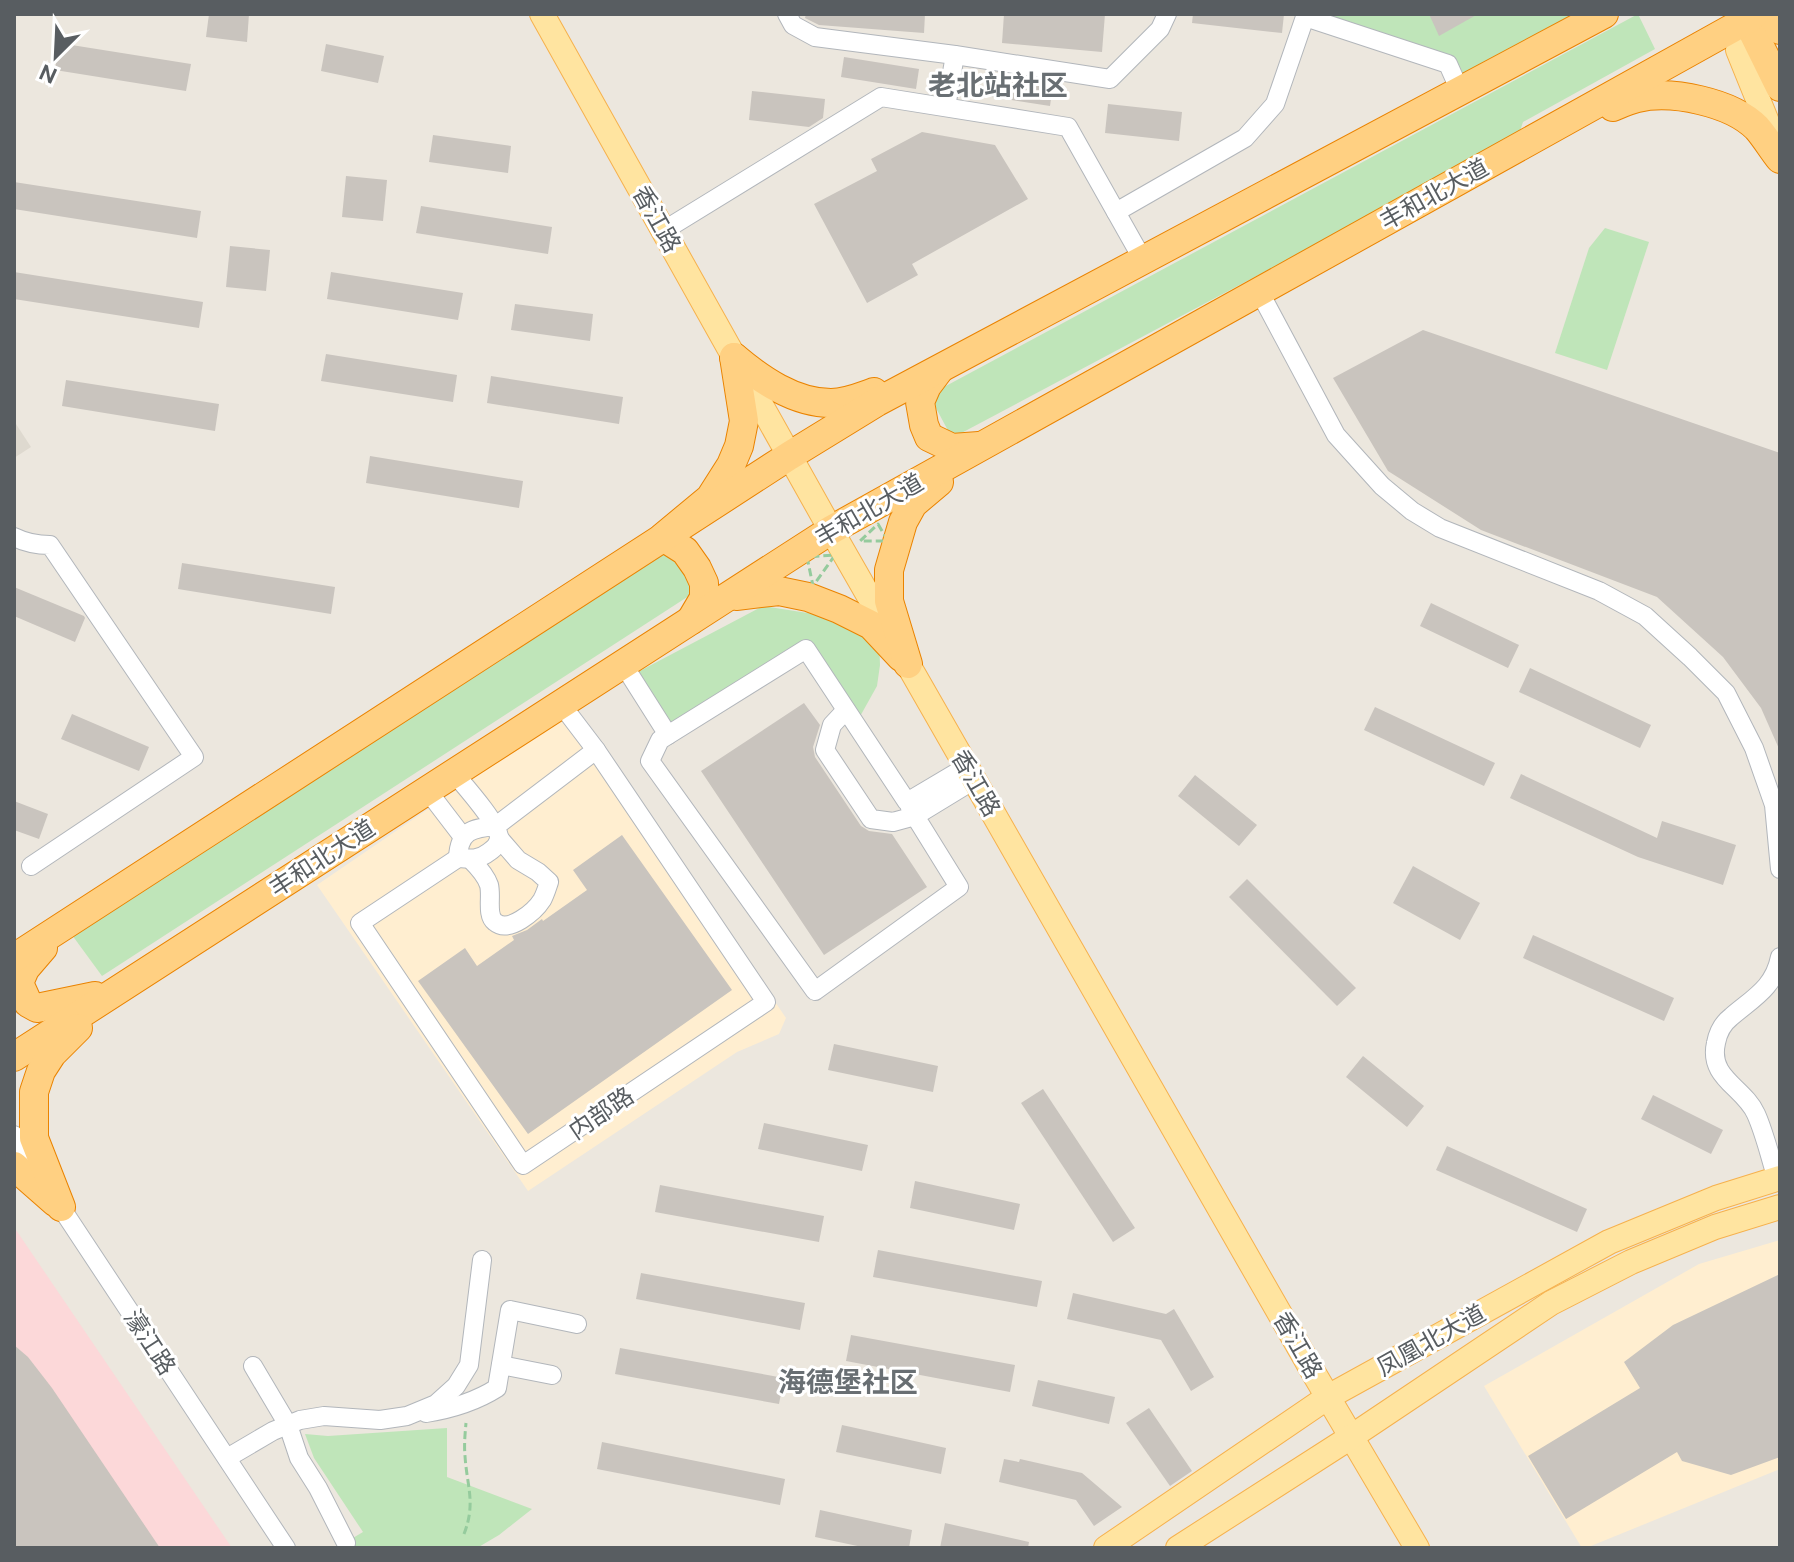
<svg xmlns="http://www.w3.org/2000/svg" width="1794" height="1562" font-family="'DM Sans','Noto Sans SC',sans-serif">
  <rect width="100%" height="100%" fill="#ece7de"/>
  <!-- commercial -->
  <g fill="#ffeed0">
    <path d="M576,708L786,1018L779,1034L737,1052L528,1191L317,885Z"/>
    <path d="M1780,1240V1469L1586,1548H1582L1484,1386L1699,1264Z"/>
  </g>
  <!-- education -->
  <path fill="#ded9cf" d="M14,421L31,447L14,458Z"/>
  <!-- medical -->
  <path fill="#fcd8d9" d="M14,1227L232,1548H14Z"/>
  <!-- green -->
  <g fill="#bfe5b9">
    <path d="M1327,14H1579L1465,78L1326,16Z"/>
    <path d="M1638,14L1655,49L1523,122L1518,137L952,438L929,395Z"/>
    <path d="M1605,228L1649,242L1607,370L1555,353L1589,248Z"/>
    <path d="M671,549L695,592L102,976L72,935Z"/>
    <path d="M763,606L852,620L879,638L880,665L877,686L858,720L806,645L673,732L636,673Z"/>
    <path d="M447,1428V1477L532,1509L499,1535L477,1548H336L363,1532L314,1458L305,1434L328,1436Z"/>
  </g>
  <!-- building -->
  <g fill="#c9c4be">
    <path d="M209,14H249L247,42L206,37Z"/>
    <path d="M806,14H925L924,33L819,25L805,18Z"/>
    <path d="M1004,14H1105L1102,52L1002,43Z"/>
    <path d="M1193,14H1284L1282,33L1192,23Z"/>
    <path d="M1429,14H1478L1439,36Z"/>
    <path d="M59,43L191,64L186,91L55,70Z"/>
    <path d="M326,44L384,56L378,83L321,71Z"/>
    <path d="M844,57L919,69L916,89L841,77Z"/>
    <path d="M988,76L1053,85L1050,106L985,96Z"/>
    <path d="M752,91L825,99L823,118L809,127L749,120Z"/>
    <path d="M1108,104L1182,112L1179,141L1105,133Z"/>
    <path d="M922,132L995,145L1028,199L912,264L918,275L867,303L814,204L877,171L871,159Z"/>
    <path d="M433,135L511,146L508,173L429,162Z"/>
    <path d="M346,176L387,180L383,221L342,217Z"/>
    <path d="M14,182L201,211L197,238L14,209Z"/>
    <path d="M421,206L552,227L548,254L416,233Z"/>
    <path d="M230,246L270,250L266,291L226,287Z"/>
    <path d="M14,272L203,302L199,328L14,299Z"/>
    <path d="M331,272L463,293L458,320L327,299Z"/>
    <path d="M515,304L593,314L590,341L511,330Z"/>
    <path d="M1423,330L1780,453V751L1761,708L1723,657L1657,597L1481,530L1388,471L1333,378Z"/>
    <path d="M326,354L457,375L453,402L321,381Z"/>
    <path d="M491,376L623,397L619,424L487,403Z"/>
    <path d="M66,380L219,404L215,431L62,406Z"/>
    <path d="M370,456L523,481L519,508L366,483Z"/>
    <path d="M182,563L335,587L331,614L178,589Z"/>
    <path d="M14,587L84,616L85,618L75,642L14,616Z"/>
    <path d="M1431,603L1519,645L1508,668L1420,626Z"/>
    <path d="M1530,668L1651,725L1640,748L1519,692Z"/>
    <path d="M804,703L820,725L813,747L815,757L861,826L869,831L892,834L927,887L824,955L701,771Z"/>
    <path d="M1375,707L1495,763L1484,786L1364,730Z"/>
    <path d="M72,714L149,747L139,771L61,739Z"/>
    <path d="M1521,774L1657,838L1662,821L1736,845L1723,885L1638,857L1510,798Z"/>
    <path d="M1195,775L1257,825L1239,846L1178,796Z"/>
    <path d="M14,801L48,814L39,839L14,830Z"/>
    <path d="M622,835L732,990L528,1134L418,981L465,948L477,966L514,940L512,936L527,930L542,919L543,921L587,890L573,870Z"/>
    <path d="M1413,866L1480,903L1460,940L1393,903Z"/>
    <path d="M1247,879L1356,988L1337,1006L1229,897Z"/>
    <path d="M1533,935L1674,998L1664,1021L1523,958Z"/>
    <path d="M834,1044L938,1066L933,1092L828,1070Z"/>
    <path d="M1363,1056L1424,1106L1407,1127L1346,1077Z"/>
    <path d="M1043,1089L1135,1228L1113,1242L1021,1103Z"/>
    <path d="M1653,1095L1723,1130L1711,1154L1641,1119Z"/>
    <path d="M764,1123L868,1145L862,1171L758,1149Z"/>
    <path d="M1447,1146L1587,1209L1577,1232L1436,1170Z"/>
    <path d="M915,1181L1020,1204L1014,1230L910,1208Z"/>
    <path d="M660,1185L824,1216L819,1242L655,1212Z"/>
    <path d="M878,1250L1042,1281L1037,1307L873,1277Z"/>
    <path d="M641,1273L805,1303L800,1330L636,1299Z"/>
    <path d="M1780,1274V1457L1731,1475L1682,1461L1677,1452L1566,1519L1528,1456L1640,1388L1624,1362L1673,1325Z"/>
    <path d="M1073,1293L1166,1314L1174,1309L1214,1377L1191,1391L1161,1340L1067,1319Z"/>
    <path d="M851,1335L1015,1365L1010,1392L846,1361Z"/>
    <path d="M14,1345L28,1357L52,1388L160,1548H14Z"/>
    <path d="M620,1348L784,1378L779,1404L615,1374Z"/>
    <path d="M1038,1380L1115,1397L1109,1424L1032,1406Z"/>
    <path d="M1149,1408L1192,1471L1170,1486L1126,1423Z"/>
    <path d="M842,1425L946,1448L941,1474L836,1452Z"/>
    <path d="M602,1442L785,1479L780,1505L597,1469Z"/>
    <path d="M1004,1459L1019,1462L1020,1459L1082,1473L1122,1507L1094,1526L1076,1500L999,1482Z"/>
    <path d="M820,1510L912,1530L909,1548H867L815,1537Z"/>
    <path d="M945,1523L1029,1542L1028,1548H940Z"/>
  </g>
  <g fill="none" stroke-linecap="round" stroke-linejoin="round">
    <!-- minor casing -->
    <g stroke="#b2b6bb" stroke-width="20">
      <g id="minor">
        <path d="M787,14L793,25L815,37L955,55L1110,79L1160,29L1167,14"/>
        <path d="M1306,14L1305,17L1448,64L1460,91"/>
        <path d="M946,107L955,55"/>
        <path d="M1116,212L1245,138L1275,104L1305,17"/>
        <path d="M663,231L881,97L1068,127L1143,260"/>
        <path d="M1259,291L1336,435L1382,486L1412,511L1440,528L1599,591L1645,616L1690,657L1726,693L1754,748L1774,805L1780,869"/>
        <path d="M14,537C26,543 37,545 50,545L194,757L31,866"/>
        <path d="M623,664L668,735"/>
        <path d="M846,710L832,725L825,750L871,819L893,822L915,816L910,808"/>
        <path d="M966,767L907,802L806,649L660,740L650,761L815,991L959,887L915,816L974,780"/>
        <path d="M454,773C464,785 498,823 499,837C499,844 495,848 489,852C479,860 470,859 458,858C459,831 472,828 496,826L596,750"/>
        <path d="M427,790L463,837"/>
        <path d="M458,858L360,923L523,1165L766,1002L596,750L561,704"/>
        <path d="M471,860C478,867 486,876 489,885C492,896 486,915 495,922C509,934 535,911 542,900C545,895 547,888 549,882L538,872L518,860L499,838"/>
        <path d="M14,1135L36,1168"/>
        <path d="M1777,1179C1770,1157 1765,1134 1756,1114C1744,1087 1708,1078 1716,1043C1718,1032 1722,1024 1731,1017C1753,998 1774,988 1780,957"/>
        <path d="M56,1200L286,1548"/>
        <path d="M501,1365L552,1375"/>
        <path d="M253,1366L288,1425L299,1458L318,1488L346,1543"/>
        <path d="M426,1413C451,1409 475,1402 497,1388L510,1310L577,1324"/>
        <path d="M227,1458L273,1431L300,1420L324,1416L380,1420L407,1416L436,1404L456,1386L469,1365L482,1260"/>
      </g>
    </g>
    <!-- major casing -->
    <g stroke="#f6b14d" stroke-width="26">
      <g id="major">
        <path d="M542,14L831,530L1316,1377L1417,1548"/>
        <path d="M1747,20L1738,50L1776,144"/>
        <path d="M1106,1548L1328,1397L1609,1242L1716,1198L1780,1178"/>
        <path d="M1178,1548L1351,1437L1551,1303L1631,1262L1715,1227L1780,1207"/>
      </g>
    </g>
    <!-- highway casing -->
    <g stroke="#ea8300" stroke-width="30">
      <g id="highway">
        <path d="M1744,14L1780,87"/>
        <path d="M1773,14L1780,30"/>
        <path d="M1613,107C1620,104 1628,100 1637,98C1672,90 1731,102 1757,128C1765,137 1772,149 1780,159"/>
        <path d="M734,357C760,379 794,403 831,403C846,403 860,397 874,392"/>
        <path d="M939,370L927,386L920,402L924,425L929,437L952,448L979,446"/>
        <path d="M736,596L779,591L808,597L839,609L871,625L901,657"/>
        <path d="M691,620L704,598V583L697,568L685,551L663,537L710,498L731,465L739,446L744,421L734,357"/>
        <path d="M908,664L889,601V570L903,522L913,504L939,482"/>
        <path d="M43,948L25,969L19,983L28,1003L37,1008L95,996"/>
        <path d="M14,958L789,456L877,402L1604,14"/>
        <path d="M14,1057L831,530L1747,20L1754,14"/>
        <path d="M14,1166L55,1202"/>
        <path d="M61,1207L34,1138V1092L41,1071L52,1054L78,1028"/>
      </g>
    </g>
    <!-- path -->
    <g stroke="#95cb9d" stroke-width="3" stroke-dasharray="8 4" stroke-linecap="butt">
      <path d="M878,524L888,541H860Z"/>
      <path d="M835,555L813,586L807,557Z"/>
      <path d="M464,1534C476,1503 467,1487 465,1456C464,1445 465,1434 466,1423"/>
    </g>
    <!-- minor -->
    <use href="#minor" stroke="#fff" stroke-width="18"/>
    <!-- major -->
    <use href="#major" stroke="#ffe4a0" stroke-width="24"/>
    <!-- highway -->
    <use href="#highway" stroke="#ffd082" stroke-width="28"/>
  </g>
  <g text-anchor="middle" dominant-baseline="central" stroke-width="6" stroke-linejoin="round" paint-order="stroke">
    <!-- street labels -->
    <g font-size="24" fill="#585d61" stroke="#fff">
      <text transform="translate(1434 194) rotate(-29)">丰和北大道</text>
      <text transform="translate(657 219) rotate(61)">香江路</text>
      <text transform="translate(869 510) rotate(-30)">丰和北大道</text>
      <text transform="translate(976 783) rotate(60)">香江路</text>
      <text transform="translate(322 858) rotate(-33)">丰和北大道</text>
      <text transform="translate(601 1113) rotate(-34)">内部路</text>
      <text transform="translate(1431 1340) rotate(-29)">凤凰北大道</text>
      <text transform="translate(150 1342) rotate(57)">濠江路</text>
      <text transform="translate(1298 1345) rotate(60)">香江路</text>
    </g>
    <!-- quarter labels -->
    <g font-size="28" font-weight="bold" fill="#696f73" stroke="#fff">
      <text x="998" y="85">老北站社区</text>
      <text x="848" y="1382">海德堡社区</text>
    </g>
  </g>
  <!-- border -->
  <rect width="1794" height="1562" fill="none" stroke="#585d61" stroke-width="32"/>
  <!-- north arrow -->
  <g transform="translate(56 56) rotate(204)" stroke="#ffffff" stroke-width="6" paint-order="stroke">
  <path d="M0-6L14 30L0 20L-14 30Z" fill="#585d61"/>
  <text y="-12" font-size="22" font-weight="bold" text-anchor="middle" fill="#585d61">N</text>
  </g>
</svg>
